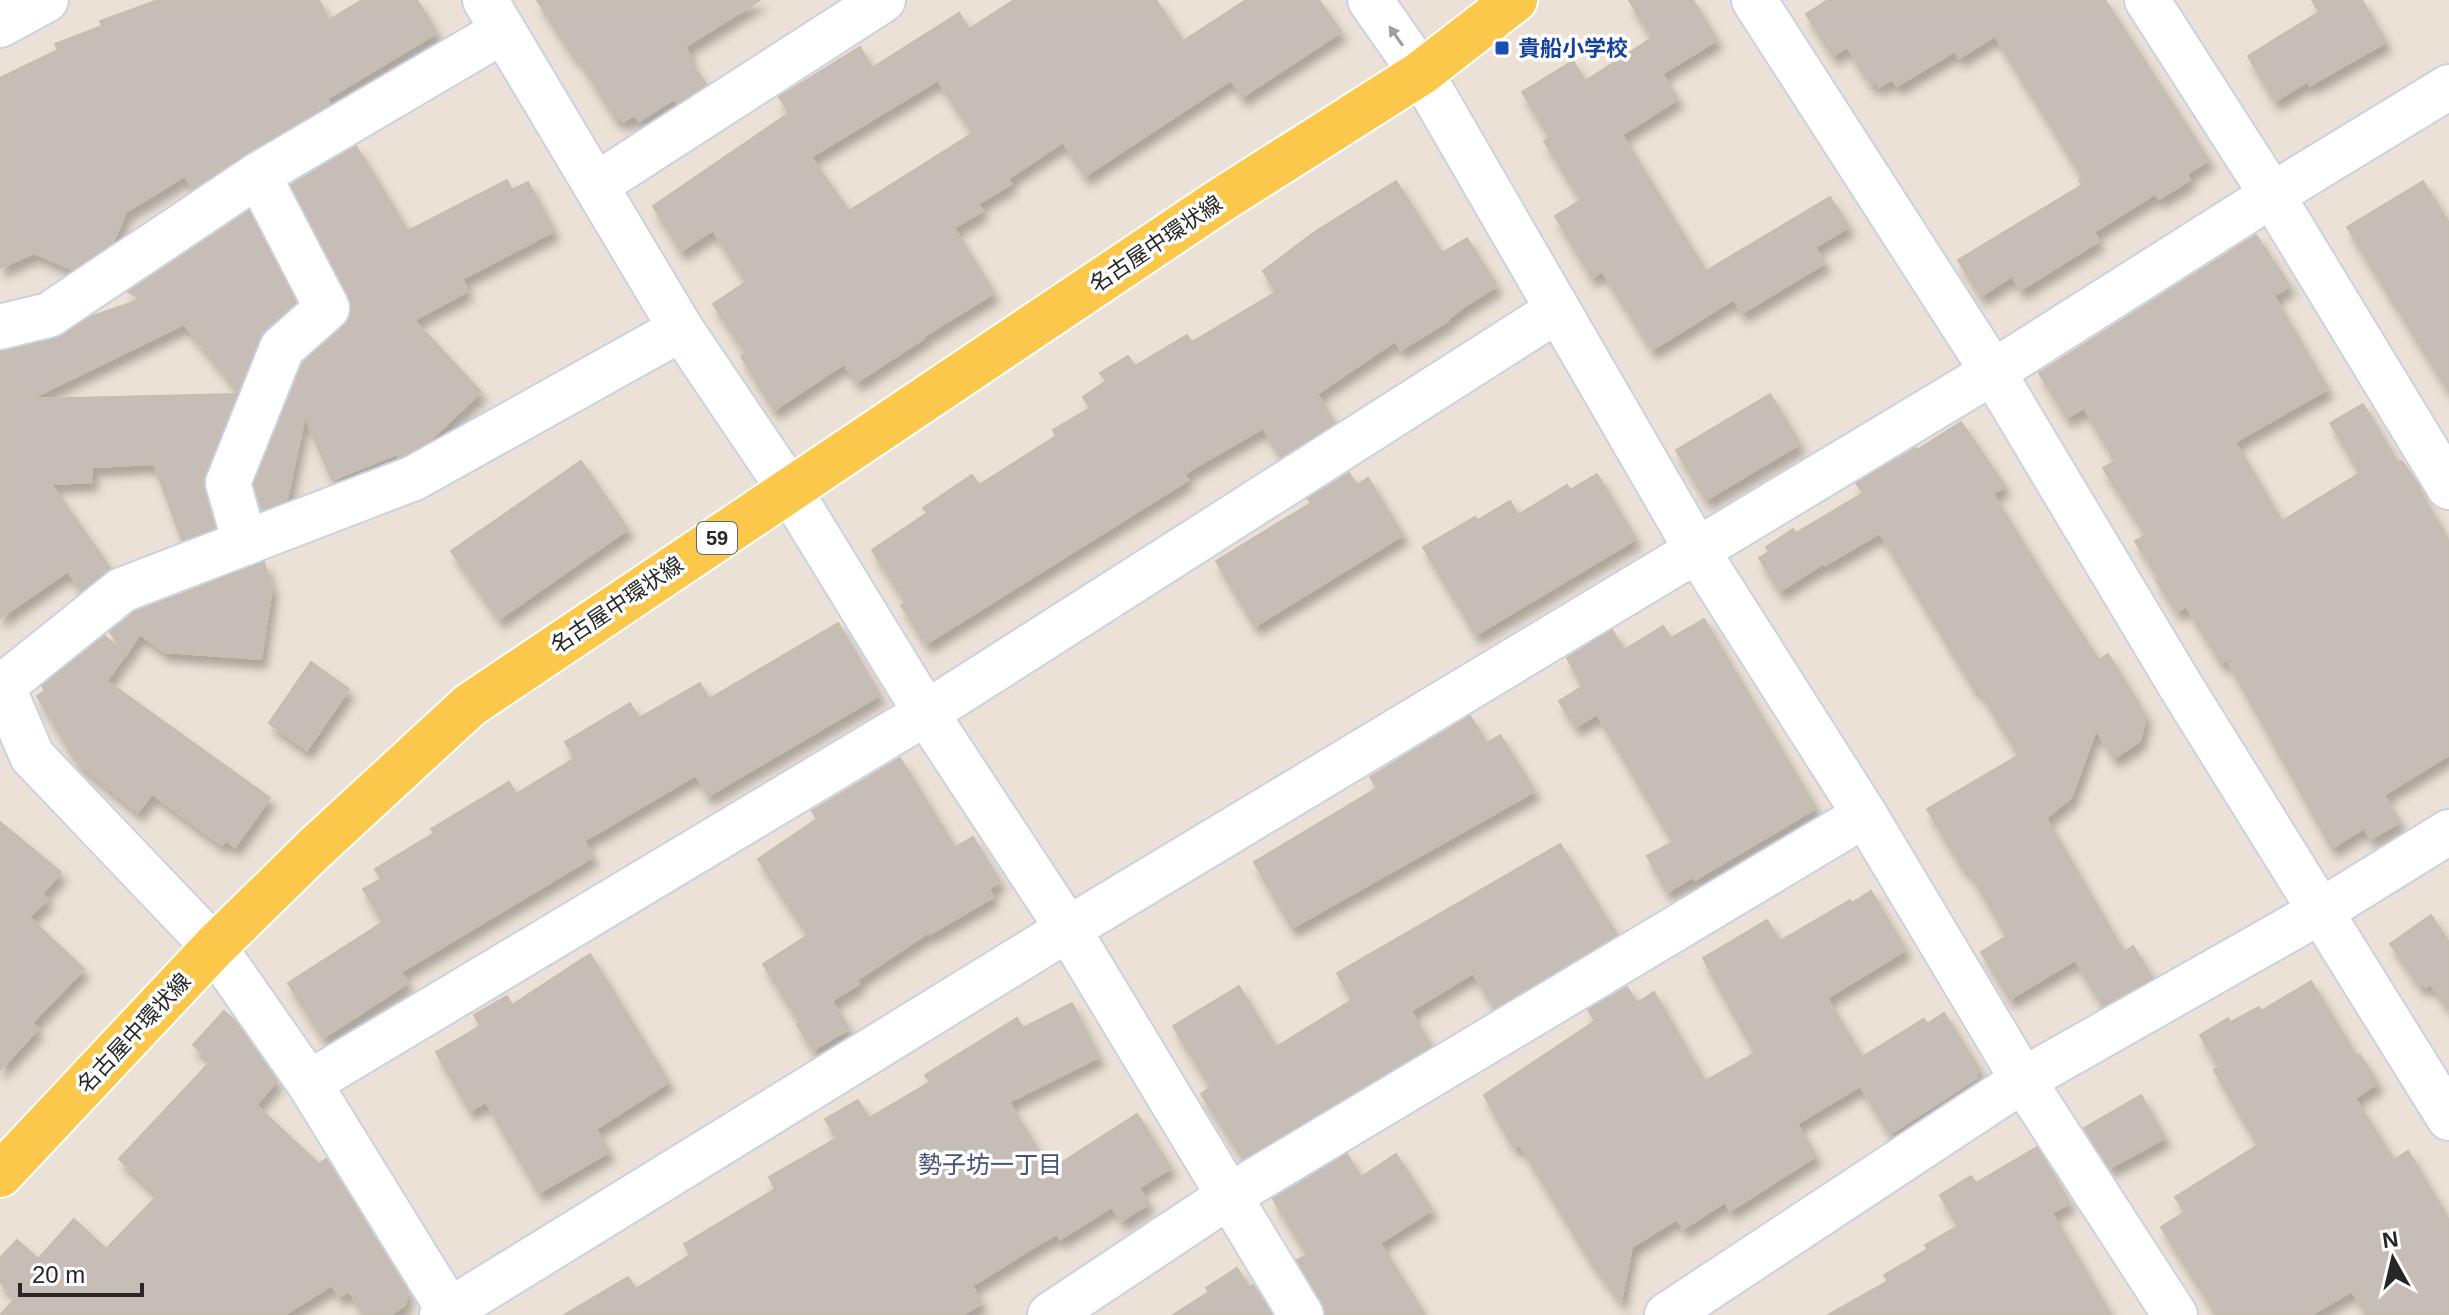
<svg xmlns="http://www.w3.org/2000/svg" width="2449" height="1315" font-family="Helvetica,'Noto Sans JP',sans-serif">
  <defs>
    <filter id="shadow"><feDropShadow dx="5" dy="9" stdDeviation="4" flood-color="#0004"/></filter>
  </defs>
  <rect width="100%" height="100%" fill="#ebe1d6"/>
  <!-- building -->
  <g fill="#c6beb6" stroke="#c6bdb0" stroke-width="2" fill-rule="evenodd" filter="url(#shadow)">
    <path d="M158,0H319L329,20L362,0H417L437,33L327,99L330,104L245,153L193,189L185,176L126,212L113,242L72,269L34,253L0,268V78L58,50L55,44L102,26L100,21Z"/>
    <path d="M537,0H760L685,47L691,57L688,59L706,84L677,103L674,99L639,121L634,115L623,122L619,116L616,119L576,55L574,57Z"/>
    <path d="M1014,0H1156L1183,41L1246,0H1319L1341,32L1242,97L1231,80L1085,176L1063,142L1008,179L1011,184L978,204L983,211L954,228L994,293L923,337L924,338L857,382L844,364L774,410L741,356L746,353L713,304L746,282L713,230L681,251L653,206L789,113L779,97L860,47L872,68L959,13L969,29ZM938,80L973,133L849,211L811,157Z"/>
    <path d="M1629,0H1693L1717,40L1662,74L1678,99L1622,135L1706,271L1830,197L1849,227L1815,247L1825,263L1742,313L1734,299L1652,350L1602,271L1592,278L1555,216L1581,200L1544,141L1550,137L1522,92L1573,61L1585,81L1652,38Z"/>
    <path d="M1828,0H2105L2209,160L2187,174L2190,180L2159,199L2155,194L2094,232L2099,241L2021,290L2012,276L1981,296L1958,260L2082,185L2079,180L2083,178L1995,36L1959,58L1955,51L1897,86L1892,79L1879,87L1876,82L1871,85L1847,47L1833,56L1806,14Z"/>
    <path d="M2312,0H2362L2386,42L2310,85L2308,81L2275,101L2248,56L2319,12Z"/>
    <path d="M356,146L408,231L507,180L512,190L528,182L554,231L462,279L468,291L414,320L481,392L430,440L403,455L398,457L397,454L332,480L305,416L287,499L262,510L254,484L303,363L344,326L350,318L352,308L349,296L291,185Z"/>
    <path d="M1396,181L1442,253L1467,238L1497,286L1462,308L1448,319V321L1401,350L1395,341L1317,394L1334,422L1281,457L1263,428L1184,474L1188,480L926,644L901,605L906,602L872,550L927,513L923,508L972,475L979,485L1056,436L1053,430L1090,408L1083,397L1106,381L1100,373L1128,356L1135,366L1187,335L1192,342L1276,292L1263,271L1313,233Z"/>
    <path d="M2423,181L2449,223V392L2347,227Z"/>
    <path d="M249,211L296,302L259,338L238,390L184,324L30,399L237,394L205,475L204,490L215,528L182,540L154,464L92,467V482L51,484L110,568L81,591L68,571L0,618V351L55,339L90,317L142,299L128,292Z"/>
    <path d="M2256,235L2290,286L2274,296L2328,389L2235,442L2282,521L2360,473L2330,423L2363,404L2398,463L2402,461L2420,488L2419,490L2449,541V755L2384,795L2400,822L2371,839L2364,828L2332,848L2227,660L2221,663L2186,606L2177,612L2156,580L2159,578L2135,541L2146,535L2103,468L2115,461L2084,408L2067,418L2039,373Z"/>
    <path d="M1770,394L1800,444L1706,500L1676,450Z"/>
    <path d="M1961,422L2005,486L1993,494L2050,586L2099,660L2108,654L2146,716L2140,741L2114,758L2096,730L2071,798L2046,818L2124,952L2133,946L2152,977L2103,1006L2075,960L2010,999L1981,952L2007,936L1967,868L1964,870L1927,809L2019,755L1978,688L1975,690L1880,533L1825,565L1824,563L1780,591L1759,558L1769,552L1766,547L1793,529L1796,533L1863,493L1856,483L1916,448L1917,450Z"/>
    <path d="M581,461L628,529L499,619L451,551Z"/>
    <path d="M1349,473L1357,485L1368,478L1403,535L1255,626L1216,561L1311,503L1308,499Z"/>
    <path d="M1597,474L1636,539L1476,635L1423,547L1475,517L1478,520L1510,501L1518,515L1567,485L1570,490Z"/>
    <path d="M264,562L272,588L261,659L165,652L140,634L126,655L110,632L135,612Z"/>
    <path d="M1704,619L1816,808L1695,880L1693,877L1667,892L1647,856L1673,842L1597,714L1576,727L1559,701L1583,686L1567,658L1612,630L1624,650L1663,626L1671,638Z"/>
    <path d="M838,623L880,695L708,796L696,775L584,841L593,857L401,972L408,983L323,1038L288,983L383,922L363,889L381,879L375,869L434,833L431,829L509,782L516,794L575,758L565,742L630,703L639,718L700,683L709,699Z"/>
    <path d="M105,636L125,655L107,681L270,798L235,847L226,840L222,845L152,794L138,812L77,762L37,696L45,691L42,686Z"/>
    <path d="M311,662L349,689L307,750L269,723Z"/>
    <path d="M1470,716L1487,743L1500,735L1535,791L1292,928L1254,862L1377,788L1370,777Z"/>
    <path d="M900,758L955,847L973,837L1000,882L989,889L993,897L930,934L929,932L857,980L859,984L832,1001L849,1029L813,1050L797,1024L800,1022L763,964L808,935L758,859L817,819L812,811Z"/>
    <path d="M0,822L61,872L42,894L48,899L29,917L84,969L32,1023L38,1029L0,1070Z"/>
    <path d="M1560,844L1617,935L1495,1008L1473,973L1411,1011L1431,1046L1243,1158L1201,1094L1211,1087L1173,1026L1239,986L1276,1047L1352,1000L1337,973Z"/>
    <path d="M1871,891L1906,950L1827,998L1862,1057L1924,1019L1927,1024L1944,1013L1980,1070L1975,1074L1977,1078L1890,1134L1860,1086L1797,1124L1816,1156L1730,1211L1725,1202L1683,1229L1677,1219L1632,1247L1621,1302L1590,1260L1520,1145L1514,1148L1484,1095L1595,1021L1588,1010L1627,987L1637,1003L1654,992L1705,1081L1755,1053L1703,958L1767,920L1780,941L1850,900L1852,903Z"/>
    <path d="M2431,915L2449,942V1009L2430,984L2426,987L2423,983L2420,986L2390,944Z"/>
    <path d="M590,954L669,1082L596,1129L609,1152L539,1193L486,1102L470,1111L436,1052L480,1026L474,1015L507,996L512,1005Z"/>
    <path d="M2311,981L2357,1057L2360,1055L2378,1083L2355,1098L2394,1160L2408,1151L2449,1220V1315H2367L2352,1291L2311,1315H2217L2161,1227L2185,1212L2175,1197L2258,1145L2214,1070L2219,1067L2200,1035L2228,1018L2231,1022L2259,1007L2261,1011Z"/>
    <path d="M1072,1003L1099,1057L1009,1102L1050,1170L1137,1114L1171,1168L1139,1188L1149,1204L1121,1221L1112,1207L1060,1239L1057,1234L1026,1252L972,1286L982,1303L962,1315H564L628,1277L636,1289L690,1255L684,1244L775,1189L769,1177L837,1138L825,1119L858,1100L869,1118L930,1082L925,1075L1017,1018L1023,1028Z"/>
    <path d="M224,1011L234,1020L277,1081L256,1105L319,1164L326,1159L408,1292L405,1305L390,1315H364L349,1291L339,1297L332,1285L284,1315H0L16,1298L0,1282V1258L17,1240L38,1259L74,1219L106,1249L158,1195L119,1159L211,1061L193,1045Z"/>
    <path d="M2141,1095L2165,1138L2110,1168L2084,1128Z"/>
    <path d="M2037,1147L2070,1203L2052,1213L2111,1315H1828L1888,1281L1884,1275L1928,1249L1925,1245L1958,1226L1940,1195L1971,1176L1976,1183Z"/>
    <path d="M1347,1154L1361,1177L1396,1154L1432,1210L1380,1243L1425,1315H1326L1322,1302L1297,1260L1308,1255L1273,1199Z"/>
    <path d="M1237,1268L1249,1287L1253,1285L1272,1315H1173L1209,1292L1206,1288Z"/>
  </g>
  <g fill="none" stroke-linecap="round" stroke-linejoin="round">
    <!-- minor casing -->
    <g stroke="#cbd1e2" stroke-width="48">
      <g id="minor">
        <path d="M485,0L681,329L789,489L926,713L1068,929L1301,1315"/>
        <path d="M1370,0L1421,73L1698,552L1865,815L2023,1080L2175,1315"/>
        <path d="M1754,0L1993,372L2180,685L2449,1118"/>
        <path d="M2147,0L2272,195L2449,487"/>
        <path d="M0,25L46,0"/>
        <path d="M596,185L883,0"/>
        <path d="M0,327L49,315L258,175L503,31"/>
        <path d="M245,543L228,483L282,348L327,308L258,175"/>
        <path d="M0,681L32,756L214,947L309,1083L452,1315"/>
        <path d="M0,688L122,590L414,478L681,329"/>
        <path d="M309,1083L926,713L1556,311"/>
        <path d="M442,1315L1068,929L1993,372L2272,195L2449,87"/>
        <path d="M1050,1315L1229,1196L1865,815"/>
        <path d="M1667,1315L2023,1080L2321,911L2449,832"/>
      </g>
    </g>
    <!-- major casing -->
    <g stroke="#fff" stroke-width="48">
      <path id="major" d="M0,1175L214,947L314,849L470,705L1218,202L1421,73L1515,0"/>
    </g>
    <!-- minor -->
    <use href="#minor" stroke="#fff" stroke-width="44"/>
    <!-- major -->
    <use href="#major" stroke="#fbc84b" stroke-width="44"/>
  </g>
  <!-- one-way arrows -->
  <defs><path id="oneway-solid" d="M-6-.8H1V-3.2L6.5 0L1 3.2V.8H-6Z" transform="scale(2)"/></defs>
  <use fill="#9e9e9e" href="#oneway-solid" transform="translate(1396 36) rotate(-125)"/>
  <!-- markers -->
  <rect fill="#1a4fb4" stroke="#fff" stroke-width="3" x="1494" y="40" width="16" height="16" rx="4"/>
  <g text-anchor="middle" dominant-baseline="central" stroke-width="7" stroke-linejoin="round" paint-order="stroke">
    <!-- shield labels -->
    <rect fill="#fff" stroke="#686868" stroke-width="2" x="697" y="522" width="40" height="32" rx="6"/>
    <g font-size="20" font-weight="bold" fill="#272727">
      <text x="717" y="538">59</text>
    </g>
    <!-- transit labels -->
    <g font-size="22" font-weight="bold" fill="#164399" stroke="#fff" text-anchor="start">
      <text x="1518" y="48">貴船小学校</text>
    </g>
    <!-- street labels -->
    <g font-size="22" fill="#272727" stroke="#fff">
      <text transform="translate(1156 244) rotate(-34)">名古屋中環状線</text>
      <text transform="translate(617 605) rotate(-34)">名古屋中環状線</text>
      <text transform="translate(134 1033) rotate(-47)">名古屋中環状線</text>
    </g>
    <!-- neighbourhood labels -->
    <g font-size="24" fill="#44517a" stroke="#fff">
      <text x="990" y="1164">勢子坊一丁目</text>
    </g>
  </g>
  <!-- north arrow -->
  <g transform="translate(2393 1259) rotate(352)" stroke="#ffffff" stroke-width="6" paint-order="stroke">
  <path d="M0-6L14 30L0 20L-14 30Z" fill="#272727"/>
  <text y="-12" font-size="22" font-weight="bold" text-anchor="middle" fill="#272727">N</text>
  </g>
  <!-- scale -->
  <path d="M20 1283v12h122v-12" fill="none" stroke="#272727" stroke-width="4"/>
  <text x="32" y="1283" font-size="24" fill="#272727" stroke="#ffffff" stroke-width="6" paint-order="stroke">20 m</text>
</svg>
